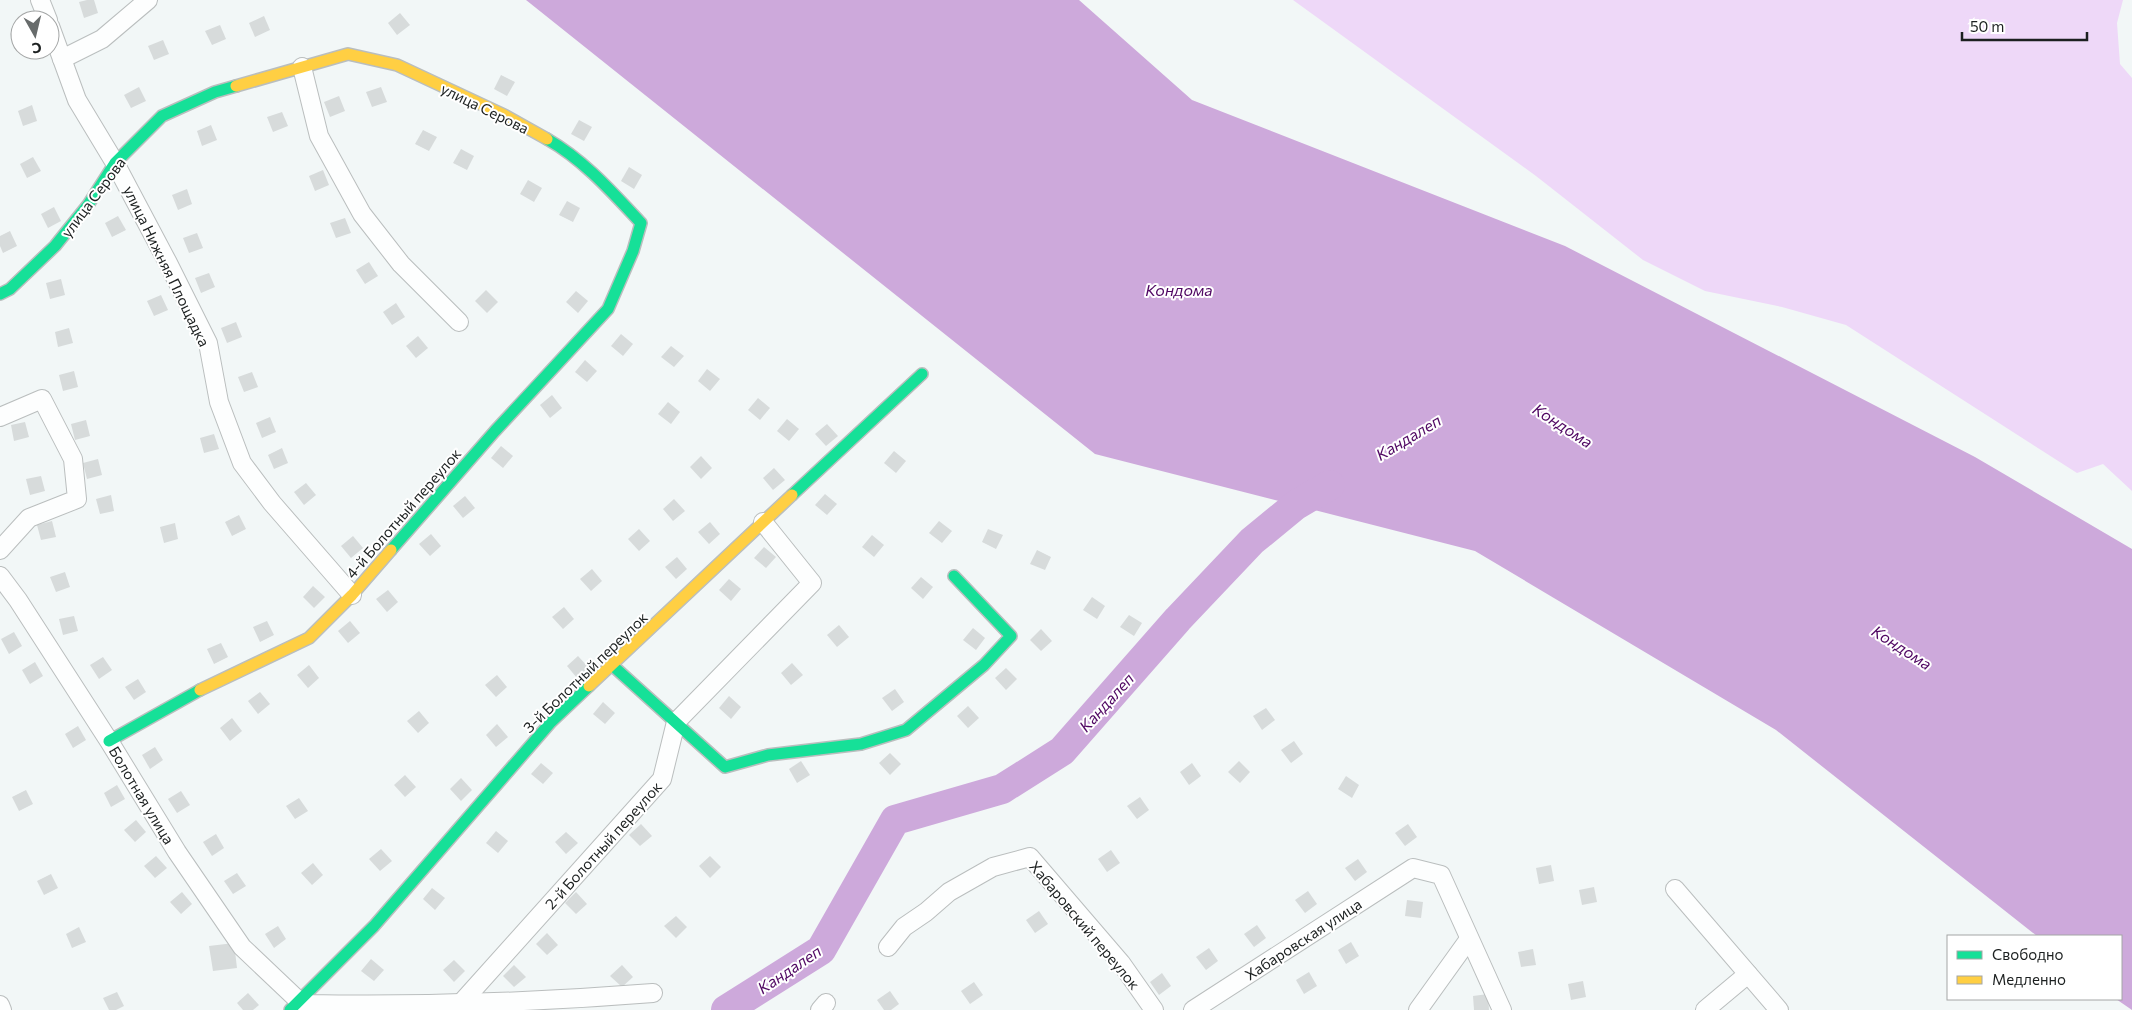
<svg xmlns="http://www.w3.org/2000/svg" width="2132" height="1010" font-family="Commissioner,sans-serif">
  <rect width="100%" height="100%" fill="#f2f7f7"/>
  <!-- green -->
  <path fill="#eed8f8" d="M1293,0H2123L2117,23L2120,64L2132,78V491L2103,464L2077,473L1846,325L1782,307L1705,291L1643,260L1536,176Z"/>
  <!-- water -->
  <path fill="#cda9db" d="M526,0H1079L1192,100L1565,246L1975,457L2132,549V1010L2116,999H2121V936H2037L1776,730L1475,551L1095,454Z"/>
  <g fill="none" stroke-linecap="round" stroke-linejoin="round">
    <!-- river -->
    <path stroke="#cda9db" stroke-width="30" d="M726,1010L821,950L895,820L1002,789L1062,751L1178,619L1252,541L1296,505L1330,485"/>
  </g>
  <!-- building -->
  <g fill="#d7dbdb">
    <path d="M87,0H94L98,13L84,18L79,2Z"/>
    <path d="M400,13L410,25L397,35L388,23Z"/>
    <path d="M264,16L270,30L255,37L249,23Z"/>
    <path d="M220,25L226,39L212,45L205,31Z"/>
    <path d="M163,40L169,54L154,60L148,46Z"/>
    <path d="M501,75L515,82L507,96L494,89Z"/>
    <path d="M139,87L146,101L131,108L124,95Z"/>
    <path d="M381,87L387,102L372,107L366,92Z"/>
    <path d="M339,96L345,111L330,117L324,102Z"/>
    <path d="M32,105L37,121L23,126L18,111Z"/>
    <path d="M282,112L288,126L273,132L267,117Z"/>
    <path d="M579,120L592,127L584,141L571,134Z"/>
    <path d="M211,125L217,140L202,146L197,131Z"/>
    <path d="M423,130L437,137L429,151L415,144Z"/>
    <path d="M461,149L474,156L467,170L453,163Z"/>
    <path d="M33,157L41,171L27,178L20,164Z"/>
    <path d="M629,167L642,175L634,189L621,181Z"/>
    <path d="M323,170L329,185L315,191L309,176Z"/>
    <path d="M528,180L542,188L534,202L520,194Z"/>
    <path d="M187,189L192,204L178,210L172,195Z"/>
    <path d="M567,201L580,208L573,222L559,215Z"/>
    <path d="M54,207L61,221L48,228L41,214Z"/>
    <path d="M118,216L126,230L112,237L105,223Z"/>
    <path d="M345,218L351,233L336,238L330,223Z"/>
    <path d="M10,231L17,246L3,253L0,246V236Z"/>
    <path d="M197,233L203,248L189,253L183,238Z"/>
    <path d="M369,262L378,276L365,284L356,270Z"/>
    <path d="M209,273L215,287L201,293L195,278Z"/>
    <path d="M61,279L65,295L50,299L46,283Z"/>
    <path d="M486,290L498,302L487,313L475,301Z"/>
    <path d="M576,291L588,301L578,313L566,302Z"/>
    <path d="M161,295L168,310L154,316L147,301Z"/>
    <path d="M396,303L405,317L392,325L383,312Z"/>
    <path d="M236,322L242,337L227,343L221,328Z"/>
    <path d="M69,328L73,343L58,347L55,332Z"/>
    <path d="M621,334L633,344L623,356L611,346Z"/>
    <path d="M418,336L428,348L416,358L406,346Z"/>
    <path d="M671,346L684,356L674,367L661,357Z"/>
    <path d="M585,360L597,371L587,382L575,372Z"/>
    <path d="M707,369L720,379L710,391L698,381Z"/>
    <path d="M74,371L78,387L63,391L59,375Z"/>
    <path d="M252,372L258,387L244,392L238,377Z"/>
    <path d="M552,395L562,408L550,418L540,405Z"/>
    <path d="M758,398L770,408L760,420L748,410Z"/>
    <path d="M668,402L680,412L671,424L658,414Z"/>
    <path d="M270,417L276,432L262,438L256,423Z"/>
    <path d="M787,419L799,429L789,441L777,431Z"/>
    <path d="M86,420L90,436L75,440L71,424Z"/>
    <path d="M25,422L29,437L14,441L11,425Z"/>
    <path d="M827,424L838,436L826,446L815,434Z"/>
    <path d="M214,434L219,449L204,453L200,438Z"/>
    <path d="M501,446L513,456L503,468L491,458Z"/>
    <path d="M282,448L288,463L274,469L268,455Z"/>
    <path d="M894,451L906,461L896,473L884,463Z"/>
    <path d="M701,456L712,468L701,479L690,467Z"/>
    <path d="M98,459L102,475L87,479L83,463Z"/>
    <path d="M774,468L785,480L773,490L763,478Z"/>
    <path d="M41,476L45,491L30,495L26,479Z"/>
    <path d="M306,483L316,495L304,505L294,492Z"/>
    <path d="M825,494L837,504L827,515L815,505Z"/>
    <path d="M111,495L114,511L100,514L96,499Z"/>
    <path d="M465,496L475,508L463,518L453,506Z"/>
    <path d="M674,499L685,511L673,521L663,509Z"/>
    <path d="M239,515L246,529L232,536L225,522Z"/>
    <path d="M52,521L56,537L41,540L37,525Z"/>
    <path d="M939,521L952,531L942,543L929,533Z"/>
    <path d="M710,522L720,534L709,544L698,532Z"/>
    <path d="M175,523L178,539L164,543L160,527Z"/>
    <path d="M639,529L650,541L639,551L628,539Z"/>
    <path d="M988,529L1003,535L996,549L982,542Z"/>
    <path d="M431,534L441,546L430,556L419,544Z"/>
    <path d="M872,535L884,545L874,557L862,547Z"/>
    <path d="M353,536L363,548L351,558L341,546Z"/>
    <path d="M764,547L776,557L766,568L754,558Z"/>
    <path d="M1037,550L1051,557L1045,570L1030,564Z"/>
    <path d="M677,557L687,569L676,579L665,567Z"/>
    <path d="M592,569L602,581L591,591L580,579Z"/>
    <path d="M65,572L70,587L56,592L50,577Z"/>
    <path d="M921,577L933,587L923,599L911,588Z"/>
    <path d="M729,579L741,589L731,601L719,590Z"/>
    <path d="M313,586L325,597L314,608L303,597Z"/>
    <path d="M388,590L398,602L387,612L376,599Z"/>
    <path d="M1092,597L1105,606L1097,619L1083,610Z"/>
    <path d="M564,607L574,619L563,629L552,617Z"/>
    <path d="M1129,615L1142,623L1134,636L1120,627Z"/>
    <path d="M74,616L78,631L63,635L59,619Z"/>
    <path d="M267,621L274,635L260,642L253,627Z"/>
    <path d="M350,621L360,633L348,643L338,631Z"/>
    <path d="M839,625L849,637L837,647L827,635Z"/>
    <path d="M973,628L985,638L976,650L963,640Z"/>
    <path d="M1041,629L1052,641L1041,651L1030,640Z"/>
    <path d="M14,632L22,646L9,654L1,639Z"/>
    <path d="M221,643L228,657L214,664L207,649Z"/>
    <path d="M578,656L589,668L577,678L567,666Z"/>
    <path d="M103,657L112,670L99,679L90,665Z"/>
    <path d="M35,662L43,676L30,684L22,670Z"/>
    <path d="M792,663L803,675L791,685L781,673Z"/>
    <path d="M309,665L319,678L308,688L297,675Z"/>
    <path d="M1006,668L1017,679L1006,690L995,678Z"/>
    <path d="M497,675L507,687L496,697L485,685Z"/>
    <path d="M138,679L146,692L134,700L125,687Z"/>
    <path d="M895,689L904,702L892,711L882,698Z"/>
    <path d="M260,692L270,704L258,714L248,701Z"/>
    <path d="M729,696L741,707L731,719L719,708Z"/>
    <path d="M603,702L615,713L605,724L593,714Z"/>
    <path d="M968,706L979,718L968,728L957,716Z"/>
    <path d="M1266,708L1275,720L1262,730L1253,716Z"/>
    <path d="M419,711L429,723L418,733L407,721Z"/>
    <path d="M232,718L242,731L230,741L220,728Z"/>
    <path d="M497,724L508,737L496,747L486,735Z"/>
    <path d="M78,726L86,740L73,748L65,734Z"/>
    <path d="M1294,741L1303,754L1291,763L1281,750Z"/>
    <path d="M155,747L163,760L150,769L142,755Z"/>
    <path d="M890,753L901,764L890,775L879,763Z"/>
    <path d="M801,761L810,775L797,783L789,769Z"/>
    <path d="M1239,761L1250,772L1240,783L1228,772Z"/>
    <path d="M541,763L553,773L543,784L531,774Z"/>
    <path d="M1192,763L1201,776L1189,785L1180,772Z"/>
    <path d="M405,775L416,787L405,797L394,785Z"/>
    <path d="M1346,776L1359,785L1352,798L1338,789Z"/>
    <path d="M461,778L472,790L461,801L450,789Z"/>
    <path d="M117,785L125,799L111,807L104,793Z"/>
    <path d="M26,790L33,804L19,811L12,797Z"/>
    <path d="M181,791L190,805L177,813L168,799Z"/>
    <path d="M1140,797L1149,810L1137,819L1127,806Z"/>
    <path d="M299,798L308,811L295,819L286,806Z"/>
    <path d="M136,820L146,832L135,842L124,830Z"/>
    <path d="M641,824L652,836L640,846L629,835Z"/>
    <path d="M1408,824L1417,837L1405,846L1395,833Z"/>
    <path d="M496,831L508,841L498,853L486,843Z"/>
    <path d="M566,832L578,843L566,854L555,842Z"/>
    <path d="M216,834L224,848L212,856L203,842Z"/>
    <path d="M381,849L392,861L380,871L369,859Z"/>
    <path d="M1111,850L1120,863L1107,872L1098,859Z"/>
    <path d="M156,856L167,868L155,878L144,866Z"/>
    <path d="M710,856L721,867L710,878L699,866Z"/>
    <path d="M1358,859L1367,872L1355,881L1345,868Z"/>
    <path d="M313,863L323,875L312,885L301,873Z"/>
    <path d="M1551,865L1554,881L1539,884L1536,868Z"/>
    <path d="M237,873L246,886L233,894L224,881Z"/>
    <path d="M51,874L58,888L44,895L37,881Z"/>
    <path d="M1594,887L1597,902L1582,905L1579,890Z"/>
    <path d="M432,888L445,898L435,910L423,899Z"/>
    <path d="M1308,891L1317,904L1305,913L1295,900Z"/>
    <path d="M182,892L192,904L181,914L170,902Z"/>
    <path d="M576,892L587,904L576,914L565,903Z"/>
    <path d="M1407,900L1423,902L1421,918L1405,916Z"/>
    <path d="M1039,911L1048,924L1035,933L1026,920Z"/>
    <path d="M676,916L687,927L676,938L664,926Z"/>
    <path d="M1257,925L1266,938L1254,947L1244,934Z"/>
    <path d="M278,926L286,939L274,948L265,934Z"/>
    <path d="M79,927L86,942L72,948L66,934Z"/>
    <path d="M547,933L558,945L547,955L536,944Z"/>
    <path d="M1351,942L1359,956L1346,964L1338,950Z"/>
    <path d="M234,943L237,968L213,971L209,946Z"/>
    <path d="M1209,948L1218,961L1206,970L1196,957Z"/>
    <path d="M1533,949L1536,965L1521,967L1518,952Z"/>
    <path d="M371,959L384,970L374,981L361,971Z"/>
    <path d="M454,960L465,971L454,982L443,970Z"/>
    <path d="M514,965L526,977L514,987L503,976Z"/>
    <path d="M622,965L633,977L622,987L610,976Z"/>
    <path d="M1309,972L1317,986L1304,994L1296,980Z"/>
    <path d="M1162,973L1171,986L1159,995L1150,982Z"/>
    <path d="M1583,981L1586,997L1571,1000L1568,984Z"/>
    <path d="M974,982L983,995L970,1004L961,991Z"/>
    <path d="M890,991L899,1004L891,1010H884L877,1000Z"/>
    <path d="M117,992L124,1006L116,1010H109L103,998Z"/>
    <path d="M248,993L259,1005L253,1010H243L237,1003Z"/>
    <path d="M1488,994L1489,1010H1474L1473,996Z"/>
  </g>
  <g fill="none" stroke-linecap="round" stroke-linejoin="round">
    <!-- street casing -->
    <g stroke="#babebe" stroke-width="20">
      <g id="street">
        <path d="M40,0L48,20"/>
        <path d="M50,26L77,100L115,163L168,263L208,343L219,402L242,463L272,503L352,595"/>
        <path d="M62,59L102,39L148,0"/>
        <path d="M302,67L319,136L362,214L401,264L459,322"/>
        <path d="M0,417L42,399L73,459L77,499L29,518L0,550"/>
        <path d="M0,576L18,600L109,741L177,852L242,947L300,1002L309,1004C424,1006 539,1002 653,993"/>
        <path d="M1675,889L1779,1010"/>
        <path d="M888,947L904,927L926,912L949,892L993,867L1030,857L1121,963L1154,1010"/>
        <path d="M462,1002L662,779L676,722L812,583L763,522"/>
        <path d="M0,1005L2,1010"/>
        <path d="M820,1010L826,1003"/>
        <path d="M1193,1010L1413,868L1441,875L1502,1010"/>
        <path d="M1418,1010L1469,939"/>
        <path d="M1705,1010L1748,974"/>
      </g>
    </g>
    <!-- fast casing -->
    <g stroke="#babebe" stroke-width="14">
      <g id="fast">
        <path d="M0,294L10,289L55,246L88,205L115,163L162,116L215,92L236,86"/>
        <path d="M792,495L922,374"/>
        <path d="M391,550L495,431L608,309L633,251L641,223C612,192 584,160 547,139"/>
        <path d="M612,665L725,767L768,755L861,744L906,730L984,665L1011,636L954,576"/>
        <path d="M109,741L200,690"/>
        <path d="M290,1010L374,926L551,722L589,686"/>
      </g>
    </g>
    <!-- slow casing -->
    <g stroke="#babebe" stroke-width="14">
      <g id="slow">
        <path d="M236,86L348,54L397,65L504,115L547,139"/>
        <path d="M589,686L792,495"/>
        <path d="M200,690L309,638L352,595L391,550"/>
      </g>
    </g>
    <!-- street -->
    <use href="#street" stroke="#fdfefe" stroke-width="18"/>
    <!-- fast -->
    <use href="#fast" stroke="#16e098" stroke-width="11"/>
    <!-- slow -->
    <use href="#slow" stroke="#ffcf43" stroke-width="11"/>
  </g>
  <g text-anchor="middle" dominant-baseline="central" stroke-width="4" stroke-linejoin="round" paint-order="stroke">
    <!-- street labels -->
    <g font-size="15" fill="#1c2020" stroke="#fff">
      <text transform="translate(485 108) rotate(26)">улица Серова</text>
      <text transform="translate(93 197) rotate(-53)">улица Серова</text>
      <text transform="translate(167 266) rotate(64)">улица Нижняя Площадка</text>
      <text transform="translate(403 513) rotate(-49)">4-й Болотный переулок</text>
      <text transform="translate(585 672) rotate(-44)">3-й Болотный переулок</text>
      <text transform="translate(142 795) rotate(59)">Болотная улица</text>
      <text transform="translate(603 845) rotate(-48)">2-й Болотный переулок</text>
      <text transform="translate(1085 925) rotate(50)">Хабаровский переулок</text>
      <text transform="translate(1303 939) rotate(-33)">Хабаровская улица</text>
    </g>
    <!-- water labels -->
    <g font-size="16" font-style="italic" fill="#4f0662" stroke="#fff">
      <text x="1179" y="289">Кондома</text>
      <text transform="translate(1563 425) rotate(33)">Кондома</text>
      <text transform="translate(1408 437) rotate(-31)">Кандалеп</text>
      <text transform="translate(1902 647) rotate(33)">Кондома</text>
      <text transform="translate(1106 702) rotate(-48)">Кандалеп</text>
      <text transform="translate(789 969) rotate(-34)">Кандалеп</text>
    </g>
  </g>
  <!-- legend -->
  <rect x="1947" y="935" width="175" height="65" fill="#ffffff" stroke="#a4a6a6"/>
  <rect x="1957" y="951" width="25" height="8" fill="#16e098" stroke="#a4a6a6"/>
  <text x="1992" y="960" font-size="15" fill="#1c2020">Свободно</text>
  <rect x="1957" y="976" width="25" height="8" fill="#ffcf43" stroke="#a4a6a6"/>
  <text x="1992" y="985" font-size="15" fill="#1c2020">Медленно</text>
  <!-- north arrow -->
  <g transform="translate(35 35) rotate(172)"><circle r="24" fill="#ffffff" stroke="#a4a6a6"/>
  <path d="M0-4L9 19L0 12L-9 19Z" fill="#676b6b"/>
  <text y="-8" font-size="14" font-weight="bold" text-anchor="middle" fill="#1c2020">С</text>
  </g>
  <!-- scale -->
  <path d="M1962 32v8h125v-8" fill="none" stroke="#1c2020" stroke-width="2.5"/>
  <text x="1970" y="32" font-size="15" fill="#1c2020" stroke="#ffffff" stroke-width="4" paint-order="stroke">50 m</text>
</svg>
